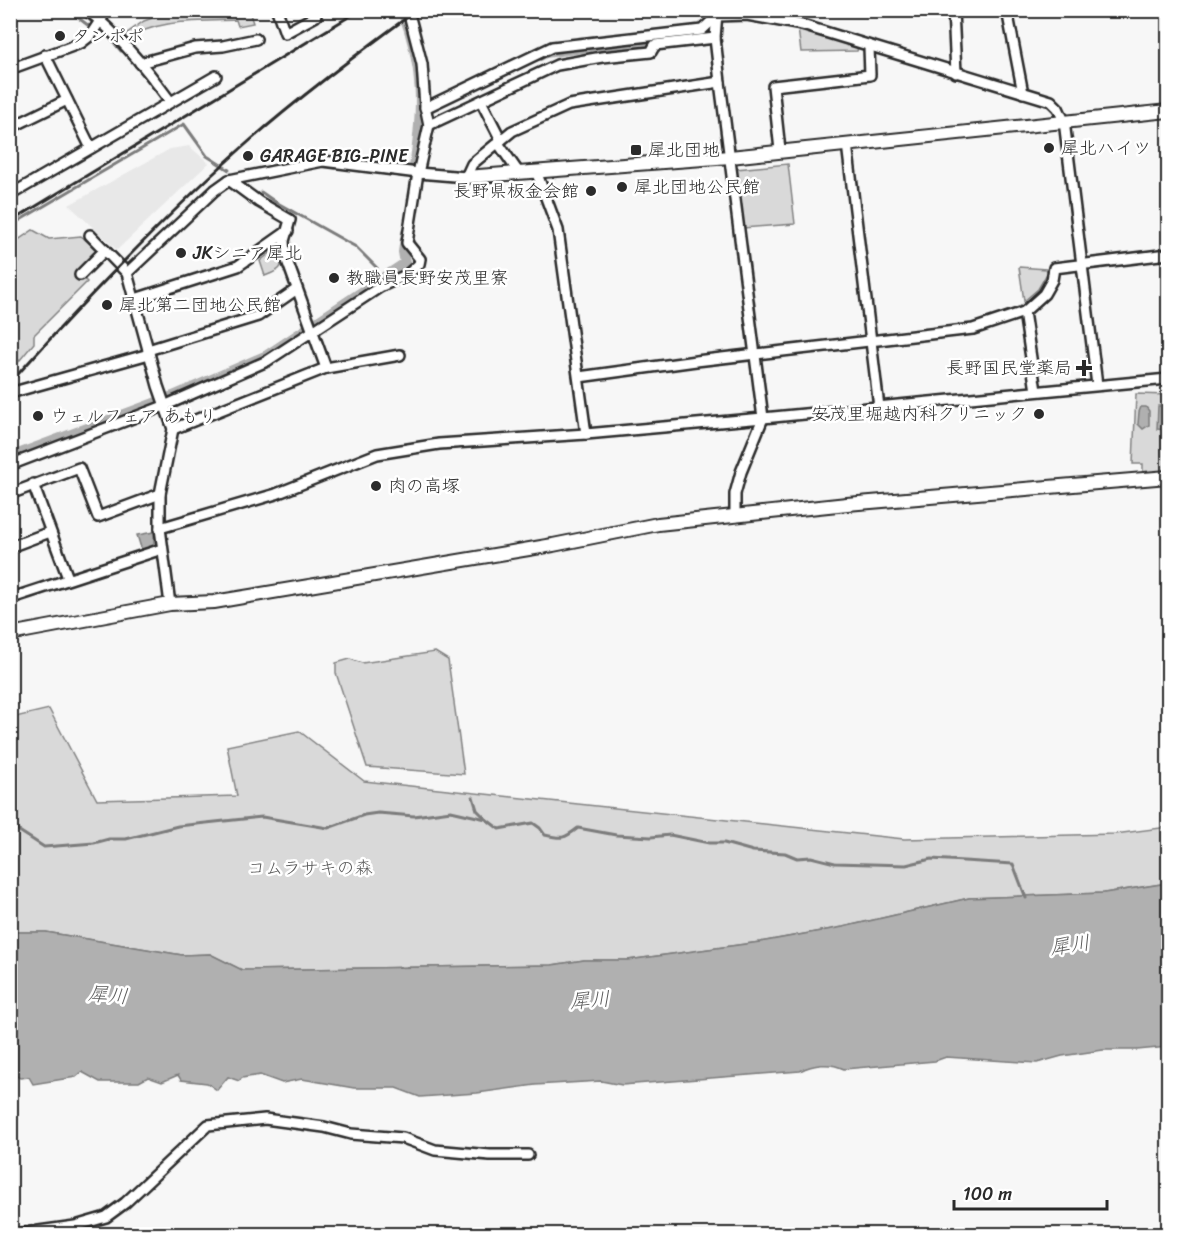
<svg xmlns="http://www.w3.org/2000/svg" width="1179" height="1245" font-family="Sriracha,'Klee One',sans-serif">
  <rect width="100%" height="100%" fill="#f7f7f7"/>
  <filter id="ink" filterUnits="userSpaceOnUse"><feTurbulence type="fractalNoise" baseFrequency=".0167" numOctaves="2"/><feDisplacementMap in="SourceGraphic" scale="12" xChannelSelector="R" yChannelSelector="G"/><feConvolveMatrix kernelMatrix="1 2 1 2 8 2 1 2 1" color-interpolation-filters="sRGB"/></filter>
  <g filter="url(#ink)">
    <!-- built -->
    <path fill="#e8e8e8" d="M189,146L209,163L117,250L69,205L170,149Z"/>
    <!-- green -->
    <g fill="#d9d9d9" stroke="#828282" stroke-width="1.5">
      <path d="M172,11H249L253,23L238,26L236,20C199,22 157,18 126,40L123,36L144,21Z"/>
      <path d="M798,28L858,47L857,51L801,52Z"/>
      <path d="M788,164L795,224L743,228L736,169Z"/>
      <path d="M33,230L49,239L81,236L97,250L77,272L87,282L34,335V343L11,371V245Z"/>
      <path d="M278,247L282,251C282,270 282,269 265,276L260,261Z"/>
      <path d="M1019,267L1046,269L1048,272L1038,289L1024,301Z"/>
      <path d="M1136,394L1168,395V471L1143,473V464H1133Z"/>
      <path d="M435,652L448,660L464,774L367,767L336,673V663L350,659L362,663Z"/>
      <path d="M49,709L97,800L237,796L227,746L299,731L364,781L904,839L1115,834L1168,827V883L1104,893L969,898L843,927L760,942L628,960H584L552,965L242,970L210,954L182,955L46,932H11L10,781L15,779L11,771V718Z"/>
    </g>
    <!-- water -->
    <g fill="#b0b0b0" stroke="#7b7b7b" stroke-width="1.5">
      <path d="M1158,406H1168V430L1157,429Z"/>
      <path d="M1141,407H1146L1149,411V425L1143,429L1138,424L1139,412Z"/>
      <path d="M154,532V548L142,551L137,535Z"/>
      <path d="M1168,883V1047L1137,1050H1103L1062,1056L1037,1063L946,1057L935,1061L844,1069C830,1062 813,1064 800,1071L622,1085L601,1081L535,1085L477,1093L420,1097L396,1088H354L302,1079L282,1083L260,1075L242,1078L239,1081L228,1077L217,1090L207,1083L181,1080L178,1075L162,1082L148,1077L139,1082H100L82,1072L76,1077L33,1084L29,1077L20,1078L11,1073V932H46L182,955L210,954L242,970L552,965L584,960H628L760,942L843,927L969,898L1104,893Z"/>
    </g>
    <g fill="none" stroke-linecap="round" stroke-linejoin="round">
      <!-- stream -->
      <g stroke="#7b7b7b" stroke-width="3">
        <path d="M68,10L89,26"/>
        <path d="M77,10L105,32L121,51"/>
        <path d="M111,14L114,10"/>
        <path d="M261,192L274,201L356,247L377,268"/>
        <path d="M10,226L184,124L207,156L229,170"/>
        <path d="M473,797L477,810L486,819"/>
        <path d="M10,825L44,847L94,843L109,839H126L178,826L262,817L328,828L364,815L378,813L414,816L451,811L486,819L499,829L533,823L540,828L545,835C562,839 564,839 578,828L616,835L651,837L670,835L709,843H724L753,851L785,853L797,858L811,857L835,863L906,865L931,859L1013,864L1026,898"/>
      </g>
      <!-- canal -->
      <g stroke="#b0b0b0" stroke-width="10">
        <path d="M402,10C424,67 423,109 414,167"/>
        <path d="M763,10L784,12L786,10"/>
        <path d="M540,56L545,53L575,49L667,39"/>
        <path d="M10,457L173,396L267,355L405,263L403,252L406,232"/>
      </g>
      <!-- minor casing -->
      <g stroke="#2b2b2b" stroke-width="14">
        <g id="minor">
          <path d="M87,10C119,35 146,68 170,101"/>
          <path d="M277,10L285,33L316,16"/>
          <path d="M953,10L956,73"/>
          <path d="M1007,10L1023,93"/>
          <path d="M717,13L715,38L720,82L763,418L741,472L735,494V515"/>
          <path d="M45,55L91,148"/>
          <path d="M140,63L195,48L223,46L256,39"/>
          <path d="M10,69L81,43L90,36L107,10"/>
          <path d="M481,101L501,140"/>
          <path d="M425,108L552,47L702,30L717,16L747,15L802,25L1051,101L1058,108L1064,121L1097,385"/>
          <path d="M429,125L557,65L602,57L651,52L655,45L715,38"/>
          <path d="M10,128L67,100"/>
          <path d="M498,143L519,173"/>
          <path d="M847,144L879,407"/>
          <path d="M780,150L773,86L870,75L869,47"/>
          <path d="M536,171L558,230L586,434"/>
          <path d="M10,195L216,76"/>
          <path d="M90,235L127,273"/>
          <path d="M80,275L105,250"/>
          <path d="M135,299L238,266L288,231"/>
          <path d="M1024,312L1036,391"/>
          <path d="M148,350L258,316L297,289"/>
          <path d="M326,368L400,355"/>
          <path d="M579,377L696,361L973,329L1024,312L1044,294L1052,280L1054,268L1168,254"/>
          <path d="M10,393L149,354"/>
          <path d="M173,429L326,368L285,255L284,241L290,220L259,202L229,180"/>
          <path d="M10,465L164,406L267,361L380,287L408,274L419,264L420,259L407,243L418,173L429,125L425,106L422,64L408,10"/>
          <path d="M33,484L68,578"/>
          <path d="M10,494L79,468L98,517L160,494"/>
          <path d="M160,528L276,494L377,454L439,444L586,434L763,418L1168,379"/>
          <path d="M10,547L50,532"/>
          <path d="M10,592L18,596L162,549"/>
          <path d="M170,604L160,528V494L173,429L158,386L127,273L215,190L229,180L323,161L418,173L466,177L472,164L512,131L569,105L720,82"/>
          <path d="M17,1234L75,1226L106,1217L125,1203L208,1125L265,1119L324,1127L351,1134L403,1138L435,1150L490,1155H528"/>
        </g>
      </g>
      <!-- tertiary casing -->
      <g stroke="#2b2b2b" stroke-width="16">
        <g id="tertiary">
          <path d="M466,177L730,157L1168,111"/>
          <path d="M10,634L170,604L214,602L553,545L658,524L847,504L1168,477"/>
        </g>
      </g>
      <!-- minor -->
      <use href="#minor" stroke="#fff" stroke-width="9"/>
      <!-- tertiary -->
      <use href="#tertiary" stroke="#fff" stroke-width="12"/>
      <!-- rail -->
      <g stroke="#2b2b2b" stroke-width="3">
        <path d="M10,222L360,10"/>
        <path d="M10,383C82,303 157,224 237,152C294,101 356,55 417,10"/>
      </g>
    </g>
  </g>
  <!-- markers -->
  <g fill="#2b2b2b" stroke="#fff" stroke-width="2">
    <circle cx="60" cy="36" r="6"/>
    <circle cx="1049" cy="148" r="6"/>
    <rect x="630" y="144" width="12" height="12" rx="3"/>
    <circle cx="248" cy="156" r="6"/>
    <circle cx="622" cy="187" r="6"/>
    <circle cx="591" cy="191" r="6"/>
    <circle cx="181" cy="253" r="6"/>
    <circle cx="334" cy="278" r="6"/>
    <circle cx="107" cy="305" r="6"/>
    <path d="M1081 359h6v6h6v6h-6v6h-6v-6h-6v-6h6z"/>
    <circle cx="1039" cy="414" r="6"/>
    <circle cx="38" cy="416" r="6"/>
    <circle cx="376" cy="486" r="6"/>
  </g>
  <g text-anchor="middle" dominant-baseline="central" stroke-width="5" stroke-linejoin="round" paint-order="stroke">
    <!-- poi labels -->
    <g font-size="18" fill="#2b2b2b" stroke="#fff" text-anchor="start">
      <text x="72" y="36">タンポポ</text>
      <text x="1061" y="148">犀北ハイツ</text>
      <text x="648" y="150">犀北団地</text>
      <text x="260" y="156">GARAGE BIG-PINE</text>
      <text x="634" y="187">犀北団地公民館</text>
      <text x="579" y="191" text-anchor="end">長野県板金会館</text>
      <text x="193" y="253">JKシニア犀北</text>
      <text x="346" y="278">教職員長野安茂里寮</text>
      <text x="119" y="305">犀北第二団地公民館</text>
      <text x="1072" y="368" text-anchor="end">長野国民堂薬局</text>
      <text x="1027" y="414" text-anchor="end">安茂里堀越内科クリニック</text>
      <text x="50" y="416">ウェルフェア あもり</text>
      <text x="388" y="486">肉の高塚</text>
    </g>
    <!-- park labels -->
    <g font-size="18" fill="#565656" stroke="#fff">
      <text x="310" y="868">コムラサキの森</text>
    </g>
    <!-- water labels -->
    <g font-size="20" font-style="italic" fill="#5a5a5a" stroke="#fff">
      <text transform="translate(1070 945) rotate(-8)">犀川</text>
      <text transform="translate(108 995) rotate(5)">犀川</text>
      <text transform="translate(590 1000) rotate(-4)">犀川</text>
    </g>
  </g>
  <!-- margin -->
  <rect width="1179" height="1245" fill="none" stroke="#fff" stroke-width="36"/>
  <rect x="18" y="18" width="1143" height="1209" fill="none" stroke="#2b2b2b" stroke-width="2" filter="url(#ink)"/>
  <!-- scale -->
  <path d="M954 1200v9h153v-9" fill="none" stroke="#2b2b2b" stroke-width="3"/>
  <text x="963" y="1200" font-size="18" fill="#2b2b2b" stroke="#ffffff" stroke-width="4.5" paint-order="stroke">100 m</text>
</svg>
